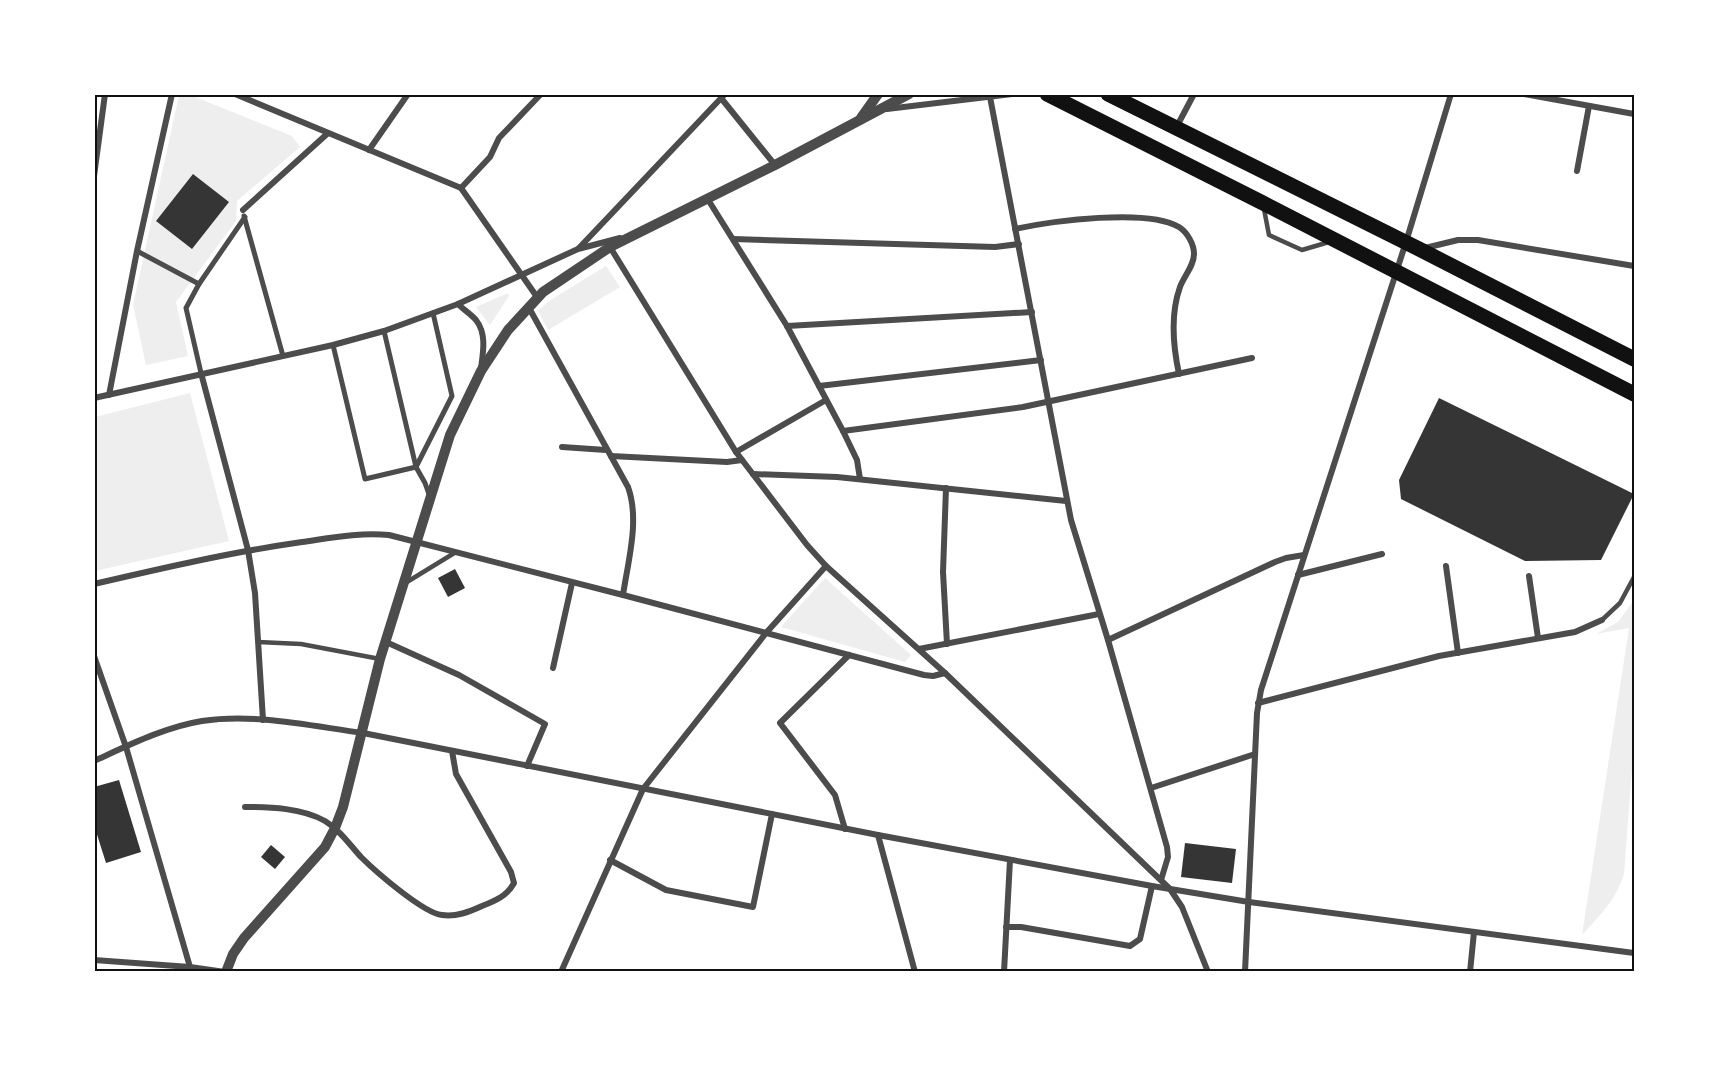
<svg xmlns="http://www.w3.org/2000/svg" width="1729" height="1066" font-family="'Noto Sans',sans-serif">
  <rect width="100%" height="100%" fill="#fff"/>
  <!-- green -->
  <g fill="#eee">
    <path d="M179,95H190L292,136L300,147L237,201L236,221L176,302L188,356L146,365L133,305Z"/>
    <path d="M606,266L620,287L548,330L538,311L549,301Z"/>
    <path d="M506,294H509V296L490,325L476,307Z"/>
    <path d="M190,393L229,541L95,571V417Z"/>
    <path d="M825,578L911,655L905,662L781,627Z"/>
    <path d="M1634,600V742L1624,874C1615,901 1601,914 1582,935L1629,628L1596,634L1618,622Z"/>
  </g>
  <!-- building -->
  <g fill="#353535">
    <path d="M193,174L229,202L192,249L156,221Z"/>
    <path d="M1439,398L1634,494L1601,560L1525,561L1401,499L1399,480Z"/>
    <path d="M455,569L465,588L448,597L438,578Z"/>
    <path d="M119,780L141,852L106,863L94,825V787Z"/>
    <path d="M1185,843L1236,849L1232,883L1181,877Z"/>
    <path d="M271,845L285,857L275,869L261,857Z"/>
  </g>
  <g fill="none" stroke-linecap="round" stroke-linejoin="round">
    <!-- service -->
    <g stroke="#4c4c4c" stroke-width="4.5">
      <path d="M1264,209L1269,235L1302,250L1329,242"/>
      <path d="M407,582L456,552"/>
      <path d="M1602,620L1620,603L1634,577"/>
      <path d="M258,642L301,644L380,659"/>
    </g>
    <!-- pedestrian -->
    <g stroke="#4c4c4c" stroke-width="5">
      <path d="M244,216L283,356"/>
      <path d="M137,251L199,284"/>
      <path d="M384,331L416,467L425,483L430,497"/>
      <path d="M333,345L365,479L416,467L452,396L433,313"/>
      <path d="M201,373L186,308L199,284L245,217"/>
    </g>
    <!-- minor -->
    <g stroke="#4c4c4c" stroke-width="6">
      <path d="M235,94L461,188L537,297"/>
      <path d="M1524,94L1634,114"/>
      <path d="M990,97L1071,520L1108,640L1167,847L1168,857L1161,880"/>
      <path d="M721,98L775,165"/>
      <path d="M887,109L1012,94"/>
      <path d="M1176,128L1194,94"/>
      <path d="M369,150L408,94"/>
      <path d="M1577,171L1589,106"/>
      <path d="M94,176L105,94"/>
      <path d="M461,188L490,157L499,138L541,94"/>
      <path d="M707,198L787,326L843,431L857,460L860,479"/>
      <path d="M243,210L327,134"/>
      <path d="M1015,229C1052,221 1147,208 1179,227C1187,232 1194,244 1194,254C1194,266 1184,276 1180,287C1170,315 1173,346 1179,374"/>
      <path d="M733,239L995,247L1019,244"/>
      <path d="M610,247L736,452L807,545L826,566L945,673L1170,889L1182,907L1208,972"/>
      <path d="M579,248L725,94"/>
      <path d="M1425,248L1458,240H1478L1634,266"/>
      <path d="M458,304C464,310 471,314 476,320C487,334 483,353 481,368"/>
      <path d="M528,306L628,487C640,520 628,561 623,595"/>
      <path d="M787,326L1032,312"/>
      <path d="M201,373L248,550L255,593L263,720"/>
      <path d="M819,386L1041,360"/>
      <path d="M109,395L137,251L172,94"/>
      <path d="M94,398L333,345L384,331L458,304L578,249L620,238"/>
      <path d="M843,431L1023,407L1252,358"/>
      <path d="M562,447L606,450"/>
      <path d="M736,452L826,400"/>
      <path d="M611,456L727,462L742,460"/>
      <path d="M753,474L837,477L1066,501"/>
      <path d="M946,488L943,572L947,644"/>
      <path d="M1446,566L1458,653"/>
      <path d="M1298,575L1382,554"/>
      <path d="M1529,576L1538,638"/>
      <path d="M94,584C163,568 232,552 302,542C330,538 360,532 389,535L623,595L924,675L933,676L945,673"/>
      <path d="M1108,640L1275,562L1286,558L1304,555"/>
      <path d="M386,642L459,675L545,724L527,766"/>
      <path d="M919,649L1099,614"/>
      <path d="M94,656L126,747L190,967"/>
      <path d="M553,668L572,583"/>
      <path d="M1258,703L1439,656L1575,632L1602,620"/>
      <path d="M94,761C129,745 165,727 202,721C255,713 311,726 363,733L878,835L1152,886L1249,902L1634,953"/>
      <path d="M1151,788L1255,754"/>
      <path d="M245,807C271,807 302,808 325,821C340,830 350,845 361,857C375,871 423,913 442,915C456,917 469,912 482,906C495,901 507,896 514,883L511,872L456,774L452,751"/>
      <path d="M845,829L835,795L780,723L849,655"/>
      <path d="M878,835L915,972"/>
      <path d="M610,860L666,890L753,907L772,814"/>
      <path d="M1006,927H1021L1130,946L1140,939L1152,886"/>
      <path d="M94,960L190,967L225,972"/>
      <path d="M561,972L643,789L766,633L826,566"/>
      <path d="M1004,972L1010,860"/>
      <path d="M1245,972L1257,713L1261,690L1406,242L1451,94"/>
      <path d="M1470,972L1474,932"/>
    </g>
    <!-- tertiary -->
    <g stroke="#4c4c4c" stroke-width="10">
      <path d="M861,118L878,94"/>
      <path d="M226,972L233,954L244,938L325,847L335,828L343,807L380,659L450,435L481,371L508,330L543,292L610,247L775,165L909,94"/>
    </g>
    <!-- primary -->
    <g stroke="#111" stroke-width="15">
      <path d="M1047,94L1261,202L1634,394"/>
      <path d="M1108,94L1421,250L1634,359"/>
    </g>
  </g>
  <!-- border -->
  <rect width="1729" height="1066" fill="none" stroke="#ffffff" stroke-width="192"/>
  <rect x="96" y="96" width="1537" height="874" fill="none" stroke="#111" stroke-width="2"/>
</svg>
